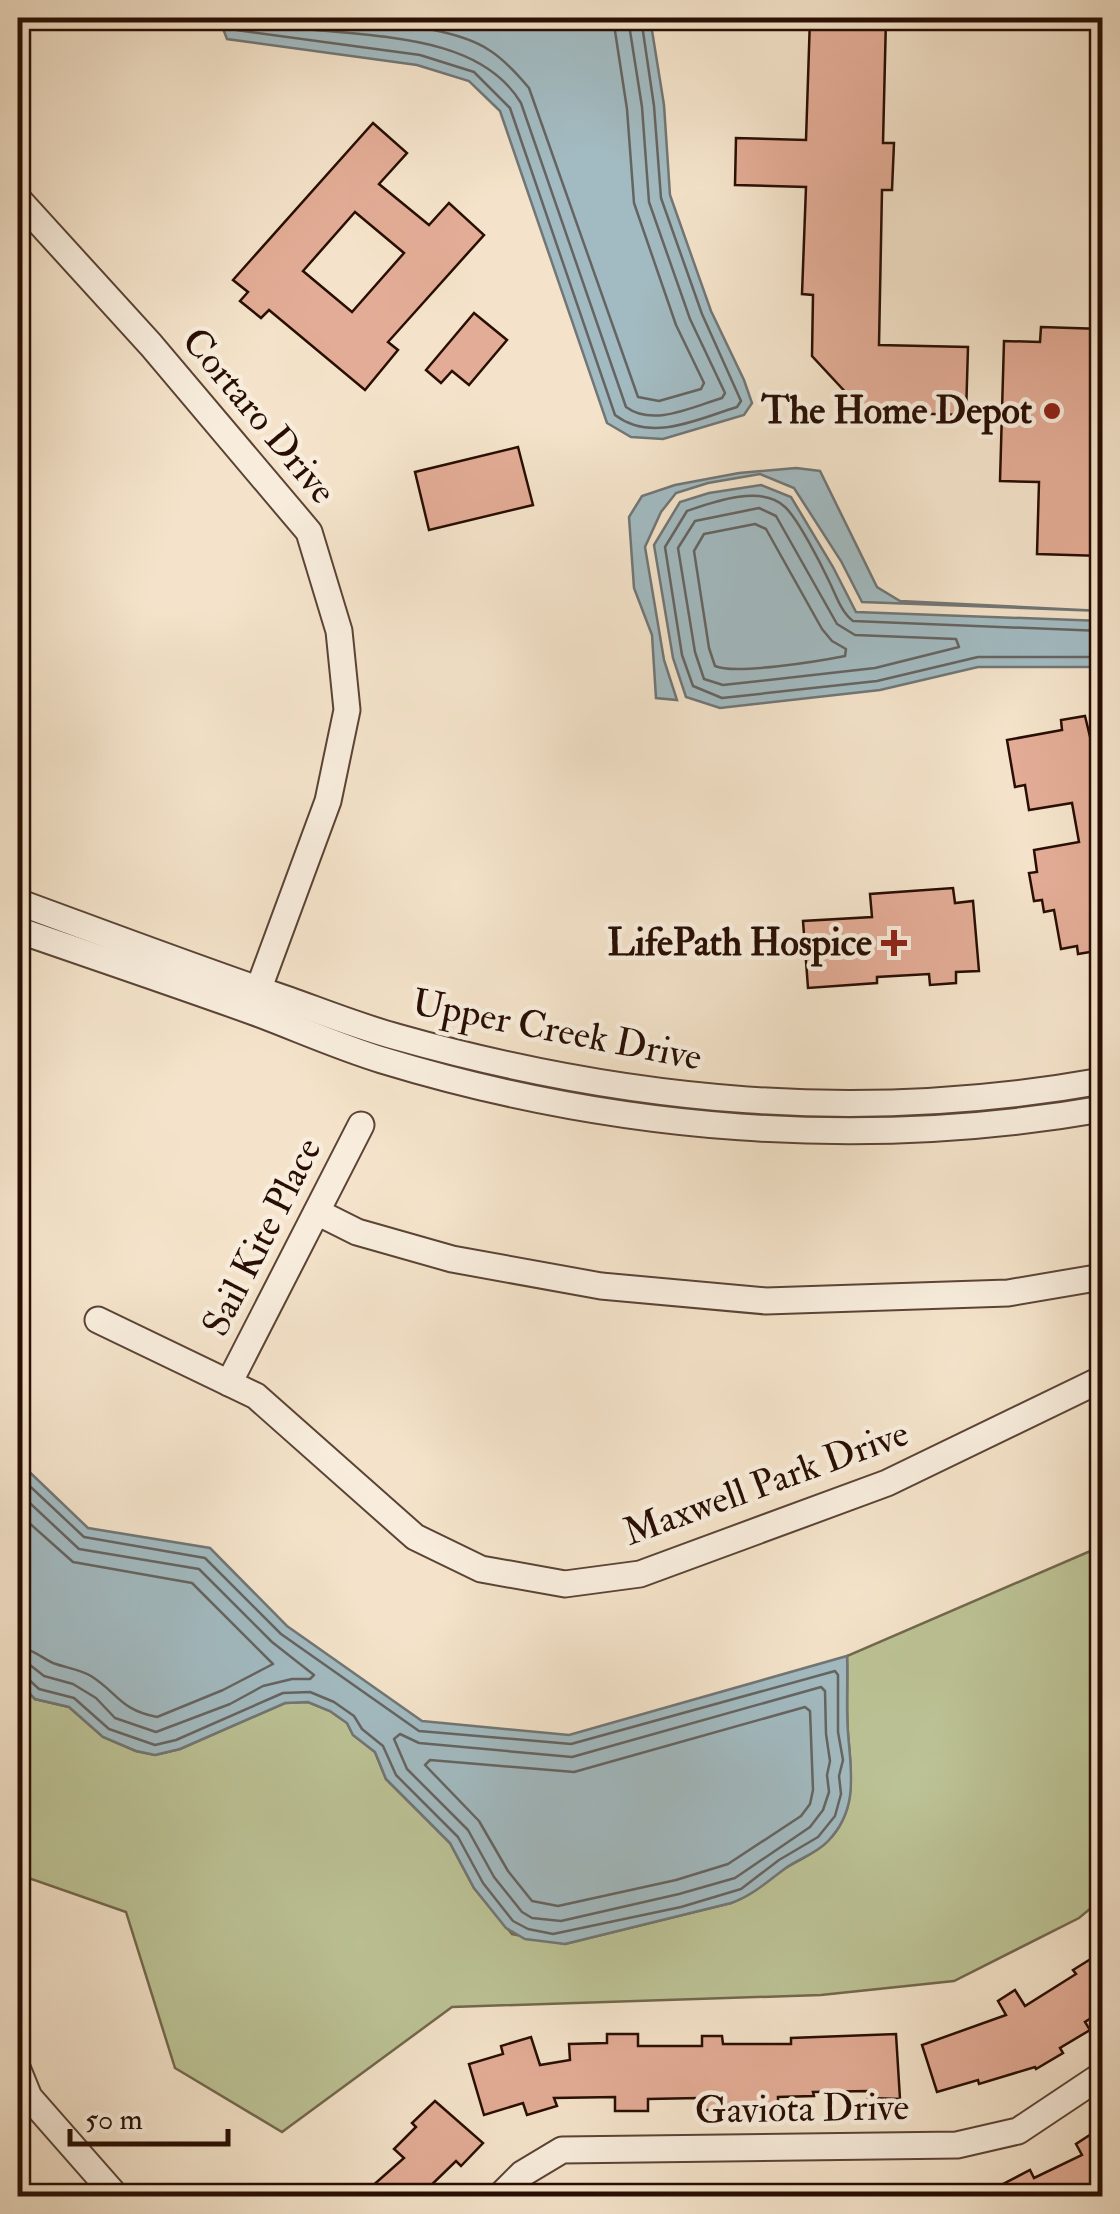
<svg xmlns="http://www.w3.org/2000/svg" width="1120" height="2214" font-family="'IM FELL Double Pica',serif">
  <rect width="100%" height="100%" fill="#f4e3ca"/>
  <filter id="stains"><feTurbulence type="fractalNoise" baseFrequency=".002" numOctaves="4"/><feColorMatrix values="0 0 0 0 .2 0 0 0 0 .09 0 0 0 0 .02 0 0 0 .5 -.17"/></filter>
  <radialGradient id="worn" r=".72"><stop offset=".6" stop-color="#630" stop-opacity="0"/><stop offset="1" stop-color="#630" stop-opacity=".3"/></radialGradient>
  <!-- green -->
  <path fill="#bcc396" stroke="#72684c" stroke-width="2.5" d="M1102,1546V1899L1079,1918L954,1981L821,1995L452,2007L282,2132L175,2068L126,1912L23,1876L18,1887V1682L35,1699L69,1707L103,1737L136,1751L155,1755L180,1749L285,1703L308,1702L330,1711L347,1723L353,1735L375,1752L386,1779L450,1843L474,1888L512,1934L565,1944L731,1903C754,1895 769,1878 789,1866C802,1858 818,1852 828,1841C858,1810 851,1771 848,1733C846,1708 848,1681 847,1656Z"/>
  <!-- water -->
  <g fill="#a2bbc2" stroke="#717676" stroke-width="2.5">
    <path d="M219,18H650L664,105L670,195L711,311L744,380L752,403L744,415L663,439L631,437L607,423L500,111L469,81L417,65L227,39Z"/>
    <path d="M796,468L820,471L877,587L900,601L1102,611L862,602L841,561L794,488L760,474L708,483L676,493L661,512L645,547L664,660L677,700L656,698L652,635L634,588L629,517L642,496L675,485L739,473Z"/>
    <path d="M761,485L791,497L833,567L856,612L1102,621V667H978L880,690L720,708L686,697L673,658L654,545L680,502L709,493Z"/>
    <path d="M18,1461L88,1528L210,1548L287,1626L422,1721L569,1735L847,1656C848,1681 846,1708 848,1733C851,1772 859,1809 828,1841C816,1854 797,1859 783,1870C766,1883 751,1896 731,1903L565,1944L525,1939L506,1928L474,1888L450,1843L386,1779L375,1752L353,1735L347,1723L330,1711L308,1702L285,1703L180,1749L155,1755L136,1751L103,1737L69,1707L35,1699L18,1682Z"/>
  </g>
  <g fill="none" stroke-linecap="round" stroke-linejoin="round">
    <!-- shore -->
    <g stroke="#656462" stroke-width="2.5">
      <path d="M228,18L236,30L420,55L474,72L510,108L615,415C652,443 697,419 737,407L741,401L702,314L661,198L654,106L641,18"/>
      <path d="M242,18C325,43 470,18 521,103L626,407C653,427 692,407 722,398L725,393L690,319L649,202L642,107L628,18"/>
      <path d="M343,18C384,23 455,27 489,50C504,59 518,75 529,88L638,397L659,401L701,389L704,383L676,325L634,203L627,109L613,18"/>
      <path d="M759,508L776,516L837,624L855,635L956,639L959,647L875,668L723,685L704,679L695,652L678,548L695,521Z"/>
      <path d="M755,524L766,529L822,629L832,641L846,649L845,656C820,661 735,675 715,666L709,648L694,551L704,534Z"/>
      <path d="M1102,631L853,621C841,612 836,595 829,581C821,564 798,519 785,507C762,484 713,502 687,511L665,547L682,655L693,686L722,698L877,681L978,657H1102"/>
      <path d="M18,1475L84,1537L205,1558L281,1634L419,1731L571,1744L835,1671L838,1675V1732L843,1760L839,1776L841,1794L835,1816L818,1837L779,1860L741,1889L681,1907L553,1934L528,1929L513,1921L483,1883L458,1837L396,1775L383,1746L362,1729L354,1716L334,1702L310,1692L283,1693L176,1740L155,1745L109,1729L74,1698L39,1689L26,1677L18,1676"/>
      <path d="M18,1492L79,1549L199,1569L272,1642L314,1675L310,1679H292L263,1686L230,1704L156,1732L115,1718L96,1698L73,1684L44,1676L30,1665L18,1663"/>
      <path d="M18,1513L73,1562L192,1583L273,1664L223,1690L157,1717C120,1710 118,1693 91,1676C79,1669 66,1668 53,1663C40,1657 34,1649 18,1648"/>
      <path d="M821,1687L825,1691L826,1734L830,1761L827,1775L829,1792L823,1810L810,1827L735,1878L679,1894L561,1921L532,1918L522,1912L494,1877L468,1830L407,1769L394,1739L400,1734L419,1743L572,1757Z"/>
      <path d="M805,1707L810,1711L813,1790L810,1804L801,1816L728,1864L676,1880L558,1906L532,1901L508,1871L479,1821L425,1765L430,1760L574,1772Z"/>
    </g>
  </g>
  <!-- building -->
  <g fill="#e3ac96" stroke="#280e03" stroke-width="2.5" fill-rule="evenodd">
    <path d="M810,18H886L883,143H894L892,190H882L879,345L968,347L966,415L864,412L812,356L813,295L802,294L806,187L735,185L736,138L806,140Z"/>
    <path d="M373,123L407,153L379,184L429,225L449,203L484,235L388,342L398,350L365,390L269,310L261,318L240,301L248,292L233,280ZM355,212L404,253L352,312L303,271Z"/>
    <path d="M474,313L507,340L469,385L452,371L441,383L426,370Z"/>
    <path d="M1041,327L1102,329V556L1037,554L1039,482L1000,481L1004,341L1040,342Z"/>
    <path d="M518,447L533,505L429,530L415,472Z"/>
    <path d="M1085,716L1092,745L1102,744V950L1078,954L1077,946L1061,949L1054,910L1044,912L1042,900L1034,901L1029,873L1037,872L1034,850L1079,842L1072,803L1029,810L1025,785L1015,787L1007,740L1062,730L1061,720Z"/>
    <path d="M953,888L955,903L973,901L979,971L956,972V983L930,985L929,974L877,977V983L808,988L803,921L872,917L870,894Z"/>
    <path d="M1102,1952V2011L1085,2022L1090,2030L1060,2048L1063,2053L1036,2069L1035,2067L979,2084L978,2080L937,2092L922,2045L1006,2015L998,2001L1015,1990L1025,2006L1076,1974L1073,1970Z"/>
    <path d="M607,2034H638V2046H702V2036H722L723,2044H791V2038L896,2034L900,2099L868,2098V2091L813,2092L814,2096L778,2097V2110H700L699,2098L648,2099V2111H615V2097L554,2098L557,2106L527,2115L523,2103L484,2115L469,2064L503,2054L501,2046L531,2037L540,2065L570,2060L569,2044L607,2043Z"/>
    <path d="M435,2101L483,2143L461,2166L456,2161L420,2196H361L404,2158L394,2149L416,2127L412,2123Z"/>
    <path d="M1102,2127V2196H1009L1003,2184L1030,2170L1034,2178L1082,2155L1076,2144Z"/>
  </g>
  <g fill="none" stroke-linecap="round" stroke-linejoin="round">
    <!-- minor casing -->
    <g stroke="#5b4335" stroke-width="29">
      <g id="minor">
        <path d="M18,199L151,345L309,532L339,631L347,710L328,801L253,1004"/>
        <path d="M18,902C108,935 198,969 289,1000C325,1013 360,1027 397,1037C631,1103 862,1124 1102,1081"/>
        <path d="M18,930C96,957 176,984 254,1012C297,1028 339,1047 382,1060C615,1131 863,1151 1102,1109"/>
        <path d="M317,1212L357,1232L452,1259L601,1286L766,1301L1008,1293L1102,1277"/>
        <path d="M98,1320L256,1396L415,1537L481,1569L565,1584L640,1574L887,1483L1102,1379"/>
        <path d="M229,1383L361,1125"/>
        <path d="M18,2070L29,2097L116,2196"/>
        <path d="M500,2196L522,2174L562,2150L957,2145L1018,2131L1102,2075"/>
      </g>
    </g>
    <!-- minor -->
    <use href="#minor" stroke="#f8eddd" stroke-width="25"/>
  </g>
  <!-- markers -->
  <g fill="#8f2418" stroke="#f8eddd" stroke-width="4">
    <circle cx="1052" cy="411" r="10"/>
    <path d="M889 928h10v10h10v10h-10v10h-10v-10h-10v-10h10z"/>
  </g>
  <g text-anchor="middle" dominant-baseline="central" stroke-width="9" stroke-linejoin="round" paint-order="stroke">
    <!-- poi labels -->
    <g font-size="38" font-weight="bold" fill="#280e03" stroke="#f8eddd" text-anchor="end">
      <text x="1032" y="411">The Home Depot</text>
      <text x="872" y="943">LifePath Hospice</text>
    </g>
    <!-- street labels -->
    <g font-size="38" fill="#280e03" stroke="#f8eddd">
      <text transform="translate(259 416) rotate(50)">Cortaro Drive</text>
      <text transform="translate(557 1030) rotate(11)">Upper Creek Drive</text>
      <text transform="translate(262 1237) rotate(-63)">Sail Kite Place</text>
      <text transform="translate(766 1483) rotate(-20)">Maxwell Park Drive</text>
      <text transform="translate(802 2109) rotate(-1)">Gaviota Drive</text>
    </g>
  </g>
  <!-- margin -->
  <rect width="1120" height="2214" fill="none" stroke="#f4e3ca" stroke-width="60"/>
  <rect x="20" y="20" width="1080" height="2174" fill="none" stroke="#280e03" stroke-width="5"/>
  <rect x="30" y="30" width="1060" height="2154" fill="none" stroke="#280e03" stroke-width="2.5"/>
  <!-- scale -->
  <path d="M70 2129v15h158v-15" fill="none" stroke="#280e03" stroke-width="5"/>
  <text x="85" y="2129" font-size="30" fill="#280e03" stroke="#f8eddd" stroke-width="8" paint-order="stroke">50 m</text>
  <rect width="100%" height="100%" filter="url(#stains)"/>
  <rect width="100%" height="100%" fill="url(#worn)"/>
</svg>
